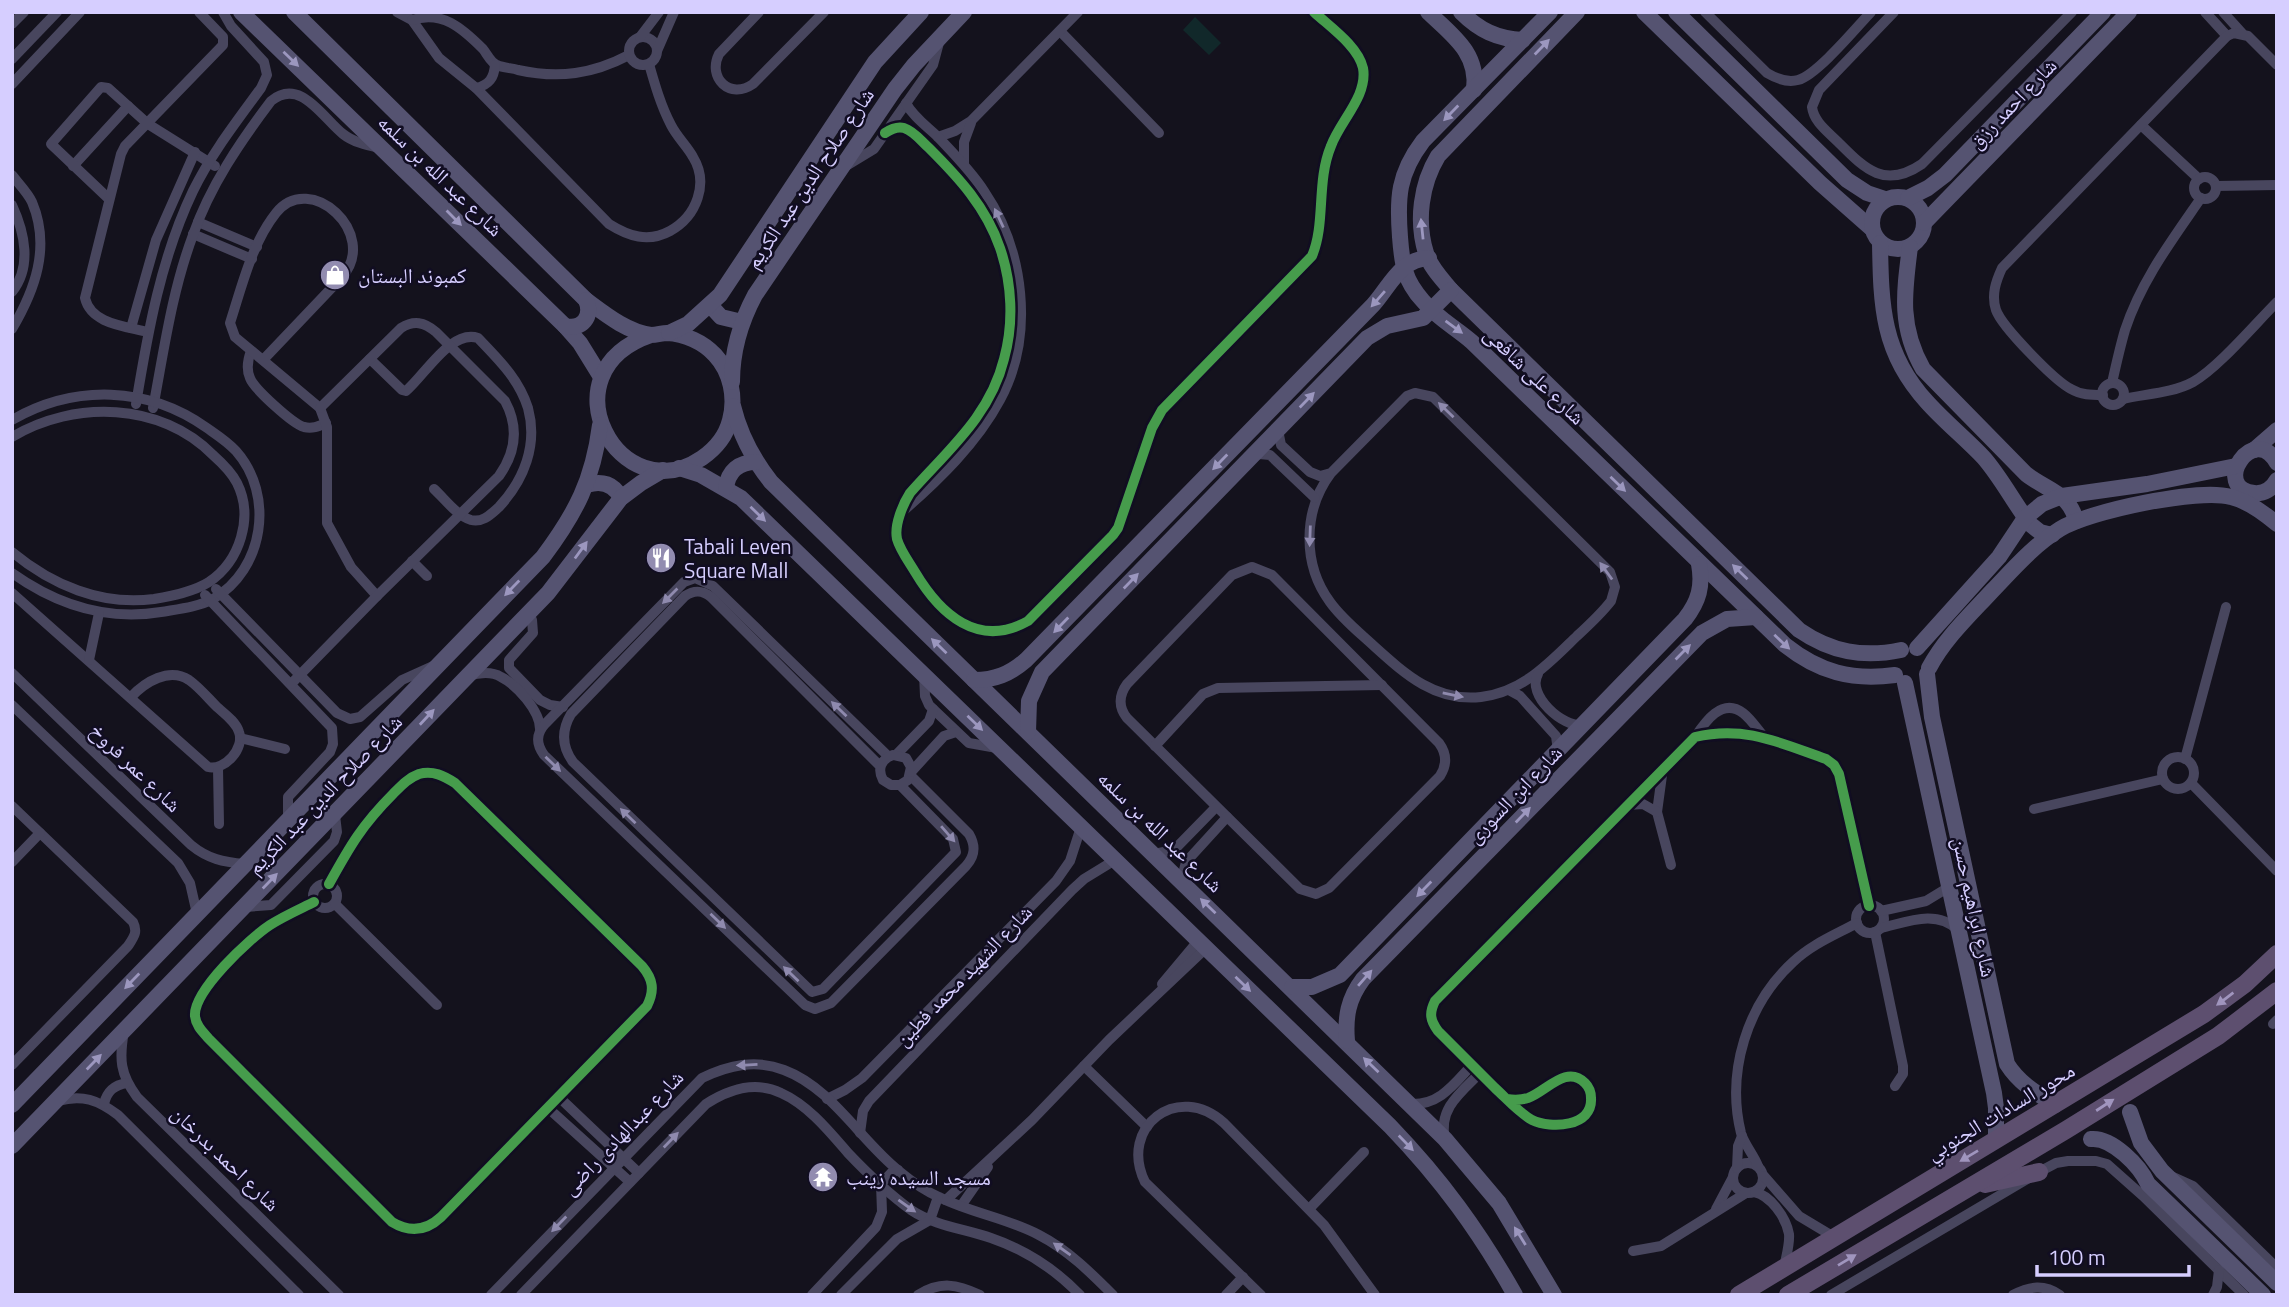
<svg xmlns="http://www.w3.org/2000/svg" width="2289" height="1307" font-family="'Titillium Web','Noto Naskh Arabic',sans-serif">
  <rect width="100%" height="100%" fill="#14121d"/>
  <!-- green -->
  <path fill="#11282a" d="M1195,17L1221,43L1209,55L1183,30Z"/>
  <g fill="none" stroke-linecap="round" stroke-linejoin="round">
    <!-- street -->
    <g stroke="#48465e" stroke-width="10">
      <path d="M397,12L412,20L439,58L476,88L609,224C628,236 648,243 670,231C697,216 709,183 693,157C687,146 677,137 671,125C661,106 655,85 649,64"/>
      <path d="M759,12L719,54C707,78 730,100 753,84L824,12"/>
      <path d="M1705,12L1767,73C1777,79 1787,83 1798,80C1817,75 1856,28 1871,12"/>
      <path d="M1894,12L1819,90L1812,107C1814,122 1827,131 1838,142C1864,168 1884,190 1922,164L2072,12"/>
      <path d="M2205,12L2227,36"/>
      <path d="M2223,12L2242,33"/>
      <path d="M412,20C442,10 462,28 483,49C487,54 491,63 497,65C503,68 512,68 518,70C559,79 593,74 629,55"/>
      <path d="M12,24L24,12"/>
      <path d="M1060,31L1159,133"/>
      <circle cx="643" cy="51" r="14"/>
      <path d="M640,37L659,12"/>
      <path d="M657,51L674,12"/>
      <path d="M12,59L57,12"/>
      <path d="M12,84L80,12"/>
      <path d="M476,88C489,85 494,78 495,65"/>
      <path d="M2141,125L2199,179"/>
      <path d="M885,133C891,129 897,126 904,128C914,131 922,142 929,148C959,178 986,207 1000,248C1012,283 1014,323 1004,359C990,416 948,450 910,493C903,504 894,525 897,539C900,550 909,562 915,572C940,614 978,649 1028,621L1113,535L1118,528L1152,428L1162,410L1312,256C1326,223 1316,182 1331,146C1340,121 1368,96 1363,68C1358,46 1330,27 1314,12"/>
      <path d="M938,137L955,131L971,121L1078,12"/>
      <path d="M964,164V142L971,123"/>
      <path d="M73,166L128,106"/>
      <path d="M846,166L874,149L933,65L940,39"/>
      <path d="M12,175C18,183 28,193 32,202C51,247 35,290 12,329"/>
      <circle cx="2205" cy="188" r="11"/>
      <path d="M2216,186L2277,185"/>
      <path d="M109,199L51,144L101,87L108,88L148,124L215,166"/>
      <path d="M12,205C25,233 32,267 12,292"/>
      <path d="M198,222L257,247"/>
      <path d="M193,234L252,259"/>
      <path d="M131,328L156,240L195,152"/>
      <path d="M148,332C125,326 91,324 85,298L121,154L125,146L223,45V37L199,12"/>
      <path d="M251,351C248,359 246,369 250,378C254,389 293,424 304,427C313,429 319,426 326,423"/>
      <path d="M370,359L402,390L406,391C425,375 451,329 478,338C499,360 519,379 528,408C538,445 524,480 499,507C491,514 483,523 471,520C457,516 444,498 434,489"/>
      <path d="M263,360L342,277C380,234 310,170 276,213C252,243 242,286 230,323L235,337L320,408L327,427V523L351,567L377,596"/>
      <circle cx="2113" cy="394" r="11"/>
      <path d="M2112,383C2116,365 2120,347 2125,330C2141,281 2172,240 2201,198"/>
      <path d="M2103,395C2091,395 2081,395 2071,389C2055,381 2002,327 1996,310C1991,295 1996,281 2002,268L2227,36L2234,33L2248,36L2277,65"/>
      <path d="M2123,399C2145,394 2173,393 2193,382C2218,368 2255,324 2277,302"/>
      <path d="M136,404C148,331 161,258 193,191C211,154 237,121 261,88L267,75L264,62L231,26L223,12"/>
      <path d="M153,408C164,350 172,291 193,235C210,186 240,142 271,101C300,77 322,117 343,134C353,142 366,145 379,148"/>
      <path d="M12,420C75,384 148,386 207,428C217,435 228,442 236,451C275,495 264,570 213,599C198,607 178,609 161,612C106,621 57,605 12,573"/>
      <path d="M1278,430L1281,445L1310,472L1320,476L1331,473L1407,396L1415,393L1433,397L1610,572L1615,587L1611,601C1601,614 1589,625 1577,636C1549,663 1523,692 1481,697C1436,702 1406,675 1375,647C1360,633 1342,619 1330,602C1302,564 1303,510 1331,473"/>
      <path d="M12,437C74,400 161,402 213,455C222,463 232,473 237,483C254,517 240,561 209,582C193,592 172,596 154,599C101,606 52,585 12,552"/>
      <path d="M1253,456L1259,454L1270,455L1315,498"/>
      <path d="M902,512C939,480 977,443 1000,400C1035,335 1024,250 984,191C971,171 955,155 939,138C928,127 913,117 906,103"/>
      <path d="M412,561L427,576"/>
      <path d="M1252,567L1272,575L1439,743C1447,754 1447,765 1440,776L1329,888L1316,894L1300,889L1127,718C1118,707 1119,695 1127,684L1232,575Z"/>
      <path d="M216,589L337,713L350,719L360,717L402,680L433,666"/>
      <path d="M12,593L208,767C225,771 245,748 239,732C236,722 225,714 217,707C208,698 199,687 189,680C169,667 145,682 131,697"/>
      <path d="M205,595L332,728L333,744L330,752L288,797V820"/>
      <path d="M527,613L532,620L533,633L509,660V668L540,700L550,705L563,707"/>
      <path d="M89,660L99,613"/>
      <path d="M12,673L191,845C208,859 223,862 245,864"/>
      <path d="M924,674L925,696L929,705L969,743L997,748"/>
      <path d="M1538,674C1526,695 1563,728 1583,725"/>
      <path d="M468,676C478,673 491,671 501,677C517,685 540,711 540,729"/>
      <path d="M291,684L377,596L499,476C516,452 519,427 505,401L436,332C424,322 414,320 401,328L320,408"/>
      <path d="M1509,690L1520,696L1556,736L1558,751"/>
      <path d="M12,705L178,863L190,883L197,914"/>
      <path d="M1695,737C1705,722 1722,697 1743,713C1751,719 1758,730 1765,738"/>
      <path d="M240,738L285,749"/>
      <path d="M1155,746L1203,694L1218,688L1382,685"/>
      <path d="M897,754L929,721L933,709"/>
      <path d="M888,756L713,586L695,578L684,582L545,724C536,734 536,744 544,755L805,1005L815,1009L831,1003L966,866C975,856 976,846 969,834L910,775"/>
      <circle cx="2178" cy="773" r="16"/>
      <path d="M2185,759L2226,607"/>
      <path d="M880,766L711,597C702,590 694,590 685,596L571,714C561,731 562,747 573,762L812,992L823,989L956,852L953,839L900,785H891L883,780C877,769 881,759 893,755L906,758L911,767L908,780L900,785"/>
      <path d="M218,768L219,824"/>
      <path d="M1663,768L1657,812L1671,865"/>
      <path d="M911,772L944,736L956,732"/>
      <path d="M2191,783L2277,871"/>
      <path d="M1627,805L1643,804L1657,812"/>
      <path d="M12,806L133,922C138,932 134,937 128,946L12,1065"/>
      <path d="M2034,809L2163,779"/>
      <path d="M1154,854L1174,850L1216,807"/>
      <path d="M12,862L40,833"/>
      <circle cx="325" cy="896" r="12"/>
      <path d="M1187,885L1184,870L1186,862L1227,817"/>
      <path d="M314,902C300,909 284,916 270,925C250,938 193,991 195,1016C196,1026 203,1032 209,1039L392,1222C410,1233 426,1231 441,1217L647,1006C655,990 653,979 642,966L455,783C444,776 433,770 419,774C408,778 401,786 393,794C362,825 350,846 329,884"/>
      <path d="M335,904L437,1005"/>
      <circle cx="1870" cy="919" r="14"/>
      <path d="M245,907L271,905L334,841L337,832L335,815"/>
      <path d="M1881,911L1926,901L1949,887"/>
      <path d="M1881,928C1907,922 1936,909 1958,930"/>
      <path d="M1875,932L1903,1066V1074L1895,1086"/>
      <path d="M1162,984L1198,941"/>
      <path d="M2273,1024L2277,1020"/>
      <path d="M124,1031C119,1059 120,1074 137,1097L339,1295"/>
      <path d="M1084,1066L1147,1127"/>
      <path d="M559,1097L639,1173"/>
      <path d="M827,1099L845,1090L862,1078L1056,881L1070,861L1081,827"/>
      <path d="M1507,1099C1514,1100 1521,1100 1528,1098C1546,1092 1566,1064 1585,1083C1589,1087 1591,1093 1591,1098C1593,1127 1551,1129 1532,1120C1518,1112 1507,1099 1495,1088C1476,1069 1457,1050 1438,1031C1430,1020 1429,1013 1435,1001L1695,737C1745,725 1780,743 1826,759L1834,765L1839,774L1869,906"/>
      <path d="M58,1101C82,1094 98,1100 118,1115L299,1295"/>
      <path d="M104,1104C107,1091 114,1085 127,1083"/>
      <path d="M1411,1104C1440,1105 1454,1084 1472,1065"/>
      <path d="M548,1108L630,1182"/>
      <path d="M860,1133L863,1111L869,1101L1072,890L1084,879L1115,860"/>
      <path d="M1445,1139C1438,1109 1460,1093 1480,1073"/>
      <circle cx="1748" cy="1178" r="15"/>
      <path d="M1758,1166C1754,1155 1744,1144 1741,1133C1726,1072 1747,1004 1793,962C1812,944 1835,935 1857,923"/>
      <path d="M1737,1168L1738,1146L1742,1136"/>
      <path d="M1764,1176L1799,1216L1834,1237"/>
      <path d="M2171,1176L2193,1186L2277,1268"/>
      <path d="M1754,1192C1770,1195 1786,1217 1789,1234C1790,1244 1786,1257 1784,1268"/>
      <path d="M946,1200L1032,1120L1109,1040L1206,948"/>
      <path d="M961,1206L988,1167"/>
      <path d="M1310,1208L1364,1152"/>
      <path d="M1716,1209L1733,1177"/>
      <path d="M1633,1251L1661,1246L1746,1193"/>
      <path d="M491,1295L702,1078C729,1065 756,1059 784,1070C832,1088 860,1140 899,1171C911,1181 925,1191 939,1197C971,1213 1007,1218 1039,1235C1068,1250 1090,1272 1113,1295"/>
      <path d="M521,1295L706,1104C728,1090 754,1080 781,1093C808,1105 829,1131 848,1153C867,1173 889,1194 911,1210C935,1226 965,1229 991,1238C1026,1250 1055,1269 1080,1295"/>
      <path d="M812,1295L876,1227L882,1212L881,1184L891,1173L898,1170"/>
      <path d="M841,1295L897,1239L930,1220L938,1197"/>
      <path d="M918,1295C940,1281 957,1284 980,1295"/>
      <path d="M1226,1295L1243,1277"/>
      <path d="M1261,1295L1145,1182C1118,1127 1178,1081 1224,1123L1324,1225L1375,1295"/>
      <path d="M1831,1295L2039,1172L2056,1163L2068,1161H2096L2107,1164L2143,1196L2244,1295"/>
      <path d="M2013,1295C2030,1286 2044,1284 2060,1295"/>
      <path d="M2213,1295L2217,1287L2219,1270"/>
    </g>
    <!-- secondary -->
    <g stroke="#555371" stroke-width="16">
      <path d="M241,12L565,326L580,343L601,377"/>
      <path d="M294,12L586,300C605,314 627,332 651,335C657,335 662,333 667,333C685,334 703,342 715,355C731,372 736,398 730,420C726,436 715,449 702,458C620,514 542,372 651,335"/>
      <path d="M1428,12C1452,35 1479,53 1474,90"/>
      <path d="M1461,12C1479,30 1497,39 1523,40"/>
      <path d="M1550,12L1423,141C1398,174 1397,198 1400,237C1402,264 1404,280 1423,301C1437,318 1456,328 1472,342L1785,645C1819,672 1852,681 1895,675"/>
      <path d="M1577,12L1438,156C1421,184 1416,221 1426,253C1430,267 1442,279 1451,290L1799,630C1831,652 1863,658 1901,650"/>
      <path d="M1644,12L1820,183L1871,228"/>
      <path d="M1676,12L1847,180L1867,193L1885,199"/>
      <circle cx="1898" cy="223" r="26"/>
      <path d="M1908,198L1928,188L1945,175L2103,12"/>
      <path d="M1924,223L2129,12"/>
      <path d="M1880,243C1881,306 1882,353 1927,402C1945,422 1966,439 1984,458C2002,479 2014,503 2030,524L2040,532L2052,535"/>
      <path d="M1910,247C1904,293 1899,327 1923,369L2026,474C2046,490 2070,493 2076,521"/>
      <path d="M710,305L721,317L742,322"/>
      <path d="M565,326C582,330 593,317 586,300"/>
      <path d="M669,333L688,324L720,295L875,62L921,12"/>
      <path d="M732,382C732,350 740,323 755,295L895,89L914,65L964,12"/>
      <path d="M733,406C740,435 752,458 771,482L1445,1139L1499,1203L1554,1295"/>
      <path d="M2254,450L2277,430"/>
      <path d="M2277,463C2254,421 2210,488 2254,493C2264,494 2272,489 2277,480"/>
      <path d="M679,468L701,475L741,498L1390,1126C1441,1179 1479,1231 1515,1295"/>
      <path d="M587,485C602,480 614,484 621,498"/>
      <path d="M726,488C728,471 739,462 756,462"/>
      <path d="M1917,648L1999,557L2025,518L2042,504L2062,496L2147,484L2236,466"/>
      <path d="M1929,668C1945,638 1970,615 1993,590C2014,568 2034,545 2060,529C2089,511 2199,488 2231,497C2248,501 2264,513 2277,524"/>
      <path d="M1927,674L1932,717L2007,1064C2019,1083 2036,1093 2055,1105"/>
      <path d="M974,680C995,680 1010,674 1026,660L1373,305C1390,286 1400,259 1429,258"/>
      <path d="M1905,683L1994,1093L1996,1108V1140"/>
      <path d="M1028,732L1029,701L1042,672L1367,338L1387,326L1423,318L1451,290"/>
      <path d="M1292,987H1312L1340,975L1685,619C1699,601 1703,586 1699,564"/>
      <path d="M1347,1041C1345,1017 1348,999 1363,979L1702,633L1727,619L1756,617"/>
      <path d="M12,1105L543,557C576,513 593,480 600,425"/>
      <path d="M2130,1112L2141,1143L2162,1171L2277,1283"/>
      <path d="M2091,1139C2112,1137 2140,1166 2148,1184L2263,1295"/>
      <path d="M12,1146L548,593L621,498L641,483L663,470"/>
    </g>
    <!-- primary -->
    <g stroke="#5d4f6f" stroke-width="18">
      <path d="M1985,1184L2039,1172"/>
      <path d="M1739,1295L2204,1014L2245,984L2277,954"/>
      <path d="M1788,1295L2066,1130L2218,1036L2277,991"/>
    </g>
    <!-- cycleway casing -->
    <g stroke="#110d22" stroke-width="15">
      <g id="cycleway">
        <path d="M885,133C891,129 897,126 904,128C914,131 922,142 929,148C959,178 986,207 1000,248C1012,283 1014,323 1004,359C990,416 948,450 910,493C903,504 894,525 897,539C900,550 909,562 915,572C940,614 978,649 1028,621L1113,535L1118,528L1152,428L1162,410L1312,256C1326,223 1316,182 1331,146C1340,121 1368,96 1363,68C1358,46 1330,27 1314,12"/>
        <path d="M314,902C300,909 284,916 270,925C250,938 193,991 195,1016C196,1026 203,1032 209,1039L392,1222C410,1233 426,1231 441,1217L647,1006C655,990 653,979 642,966L455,783C444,776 433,770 419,774C408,778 401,786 393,794C362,825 350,846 329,884"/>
        <path d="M1507,1099C1514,1100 1521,1100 1528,1098C1546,1092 1566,1064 1585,1083C1589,1087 1591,1093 1591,1098C1593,1127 1551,1129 1532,1120C1518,1112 1507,1099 1495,1088C1476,1069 1457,1050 1438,1031C1430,1020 1429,1013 1435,1001L1695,737C1745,725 1780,743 1826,759L1834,765L1839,774L1869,906"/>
      </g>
    </g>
    <!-- cycleway -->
    <use href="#cycleway" stroke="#469c4c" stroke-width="10"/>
  </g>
  <!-- one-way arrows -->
  <defs><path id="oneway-solid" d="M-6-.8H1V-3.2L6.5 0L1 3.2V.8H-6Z" transform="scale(1.75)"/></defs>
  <g fill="#9c97bf">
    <use href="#oneway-solid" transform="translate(1542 47) rotate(-46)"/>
    <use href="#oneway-solid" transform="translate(291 59) rotate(44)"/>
    <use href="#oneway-solid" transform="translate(1451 113) rotate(134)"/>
    <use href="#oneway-solid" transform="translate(454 218) rotate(45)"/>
    <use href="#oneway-solid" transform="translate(1422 229) rotate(-96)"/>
    <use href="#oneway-solid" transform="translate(1378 299) rotate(131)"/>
    <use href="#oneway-solid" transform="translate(1454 327) rotate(36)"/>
    <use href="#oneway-solid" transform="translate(1307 400) rotate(-46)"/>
    <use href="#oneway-solid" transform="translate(1220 462) rotate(134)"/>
    <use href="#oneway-solid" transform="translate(1618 484) rotate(44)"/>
    <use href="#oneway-solid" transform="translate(758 514) rotate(44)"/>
    <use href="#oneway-solid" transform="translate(581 550) rotate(-54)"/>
    <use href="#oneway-solid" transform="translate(1740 572) rotate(-136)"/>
    <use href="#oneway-solid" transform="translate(1131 581) rotate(-46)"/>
    <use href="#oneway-solid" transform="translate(512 588) rotate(134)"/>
    <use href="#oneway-solid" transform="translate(1061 625) rotate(134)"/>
    <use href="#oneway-solid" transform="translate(1782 642) rotate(43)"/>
    <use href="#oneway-solid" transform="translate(939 646) rotate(-136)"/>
    <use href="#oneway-solid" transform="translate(1683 652) rotate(-45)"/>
    <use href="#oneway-solid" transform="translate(427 717) rotate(-47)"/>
    <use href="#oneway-solid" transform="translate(975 723) rotate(44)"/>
    <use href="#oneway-solid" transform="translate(1523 815) rotate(-46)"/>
    <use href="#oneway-solid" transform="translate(270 881) rotate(-46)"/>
    <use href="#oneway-solid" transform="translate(1424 889) rotate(134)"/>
    <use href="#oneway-solid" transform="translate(1208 906) rotate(-136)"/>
    <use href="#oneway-solid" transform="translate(1365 978) rotate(-49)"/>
    <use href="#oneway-solid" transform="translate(132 981) rotate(134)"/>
    <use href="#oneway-solid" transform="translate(1243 984) rotate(44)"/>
    <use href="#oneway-solid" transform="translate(94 1062) rotate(-46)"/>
    <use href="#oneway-solid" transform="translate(1371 1065) rotate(-136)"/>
    <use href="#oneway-solid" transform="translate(1406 1143) rotate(46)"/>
    <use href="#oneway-solid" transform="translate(1520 1236) rotate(-122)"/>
  </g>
  <g fill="#8f8aae">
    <use href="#oneway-solid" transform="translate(999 218) rotate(-115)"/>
    <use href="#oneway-solid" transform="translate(1446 410) rotate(-136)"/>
    <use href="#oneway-solid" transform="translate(1310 536) rotate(92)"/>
    <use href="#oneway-solid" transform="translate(1606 571) rotate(-126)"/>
    <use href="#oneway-solid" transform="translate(670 596) rotate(135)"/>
    <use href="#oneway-solid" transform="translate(1453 695) rotate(11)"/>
    <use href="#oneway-solid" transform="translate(839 709) rotate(-136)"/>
    <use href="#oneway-solid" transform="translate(553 764) rotate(44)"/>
    <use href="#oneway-solid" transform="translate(628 816) rotate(-136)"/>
    <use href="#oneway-solid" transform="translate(948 834) rotate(49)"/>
    <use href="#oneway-solid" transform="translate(718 921) rotate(44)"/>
    <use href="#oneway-solid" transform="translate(791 974) rotate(-136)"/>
    <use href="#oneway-solid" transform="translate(747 1065) rotate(177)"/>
    <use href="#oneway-solid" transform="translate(671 1140) rotate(-46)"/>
    <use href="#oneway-solid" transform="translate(907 1206) rotate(35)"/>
    <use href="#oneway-solid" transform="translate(559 1224) rotate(134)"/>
    <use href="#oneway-solid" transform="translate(1062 1249) rotate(-145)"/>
  </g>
  <g fill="#a095be">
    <use href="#oneway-solid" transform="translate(2225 999) rotate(143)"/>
    <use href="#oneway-solid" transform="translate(2105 1105) rotate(-33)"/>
    <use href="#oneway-solid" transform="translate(1969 1156) rotate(149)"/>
    <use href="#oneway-solid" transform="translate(1847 1260) rotate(-31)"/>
  </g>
  <!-- icons -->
  <defs>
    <g id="shop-disc" transform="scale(1.575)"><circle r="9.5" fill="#928cb0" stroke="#110d22"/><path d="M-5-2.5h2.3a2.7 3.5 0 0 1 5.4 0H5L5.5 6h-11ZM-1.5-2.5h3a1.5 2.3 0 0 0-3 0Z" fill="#fff"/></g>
    <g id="restaurant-disc" transform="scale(1.575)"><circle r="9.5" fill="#928cb0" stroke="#110d22"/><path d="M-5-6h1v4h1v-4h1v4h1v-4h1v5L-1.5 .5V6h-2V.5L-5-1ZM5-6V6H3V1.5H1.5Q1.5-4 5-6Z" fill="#fff"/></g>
    <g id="temple-disc" transform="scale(1.575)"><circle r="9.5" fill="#928cb0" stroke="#110d22"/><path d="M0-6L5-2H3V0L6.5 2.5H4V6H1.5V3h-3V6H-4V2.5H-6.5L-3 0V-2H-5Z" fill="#fff"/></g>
  </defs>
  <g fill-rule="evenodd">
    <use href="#shop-disc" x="335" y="275"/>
    <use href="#restaurant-disc" x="661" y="558"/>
    <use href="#temple-disc" x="823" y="1177"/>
  </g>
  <g text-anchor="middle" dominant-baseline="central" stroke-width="5" stroke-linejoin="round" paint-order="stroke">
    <!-- street labels -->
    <g font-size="21" fill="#d6ceff" stroke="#110d22">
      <text transform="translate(2012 103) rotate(-46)">شارع احمد رزق</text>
      <text transform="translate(441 175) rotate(44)">شارع عبد الله بن سلمه</text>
      <text transform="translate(809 178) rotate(-56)">شارع صلاح الدين عبد الكريم</text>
      <text transform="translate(1535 375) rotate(44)">شارع على شافعى</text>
      <text transform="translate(136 767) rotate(44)">شارع عمر فروخ</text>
      <text transform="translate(324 794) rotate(-46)">شارع صلاح الدين عبد الكريم</text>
      <text transform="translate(1514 794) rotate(-46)">شارع ابن السورى</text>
      <text transform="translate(1161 831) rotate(44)">شارع عبد الله بن سلمه</text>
      <text transform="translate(1975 907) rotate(78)">شارع ابراهيم حسن</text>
      <text transform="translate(963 975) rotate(-46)">شارع الشهيد محمد فطين</text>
      <text transform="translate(2000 1111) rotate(-31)">محور السادات الجنوبي</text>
      <text transform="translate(622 1132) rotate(-46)">شارع عبدالهادى راضى</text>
      <text transform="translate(226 1158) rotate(44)">شارع احمد بدرخان</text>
    </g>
    <!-- poi labels -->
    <g font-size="21" fill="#d6ceff" stroke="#110d22" text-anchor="start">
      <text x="358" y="275">كمبوند البستان</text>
      <text x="684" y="546">Tabali Leven<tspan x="684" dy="24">Square Mall</tspan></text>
      <text x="846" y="1177">مسجد السيده زينب</text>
    </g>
  </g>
  <!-- border -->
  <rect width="2289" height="1307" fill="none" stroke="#d6ceff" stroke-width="28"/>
  <!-- scale -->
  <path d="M2037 1265v10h152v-10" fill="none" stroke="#d6ceff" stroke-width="3.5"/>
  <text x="2048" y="1265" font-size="21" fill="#d6ceff" stroke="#110d22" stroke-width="5" paint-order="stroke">100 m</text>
</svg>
